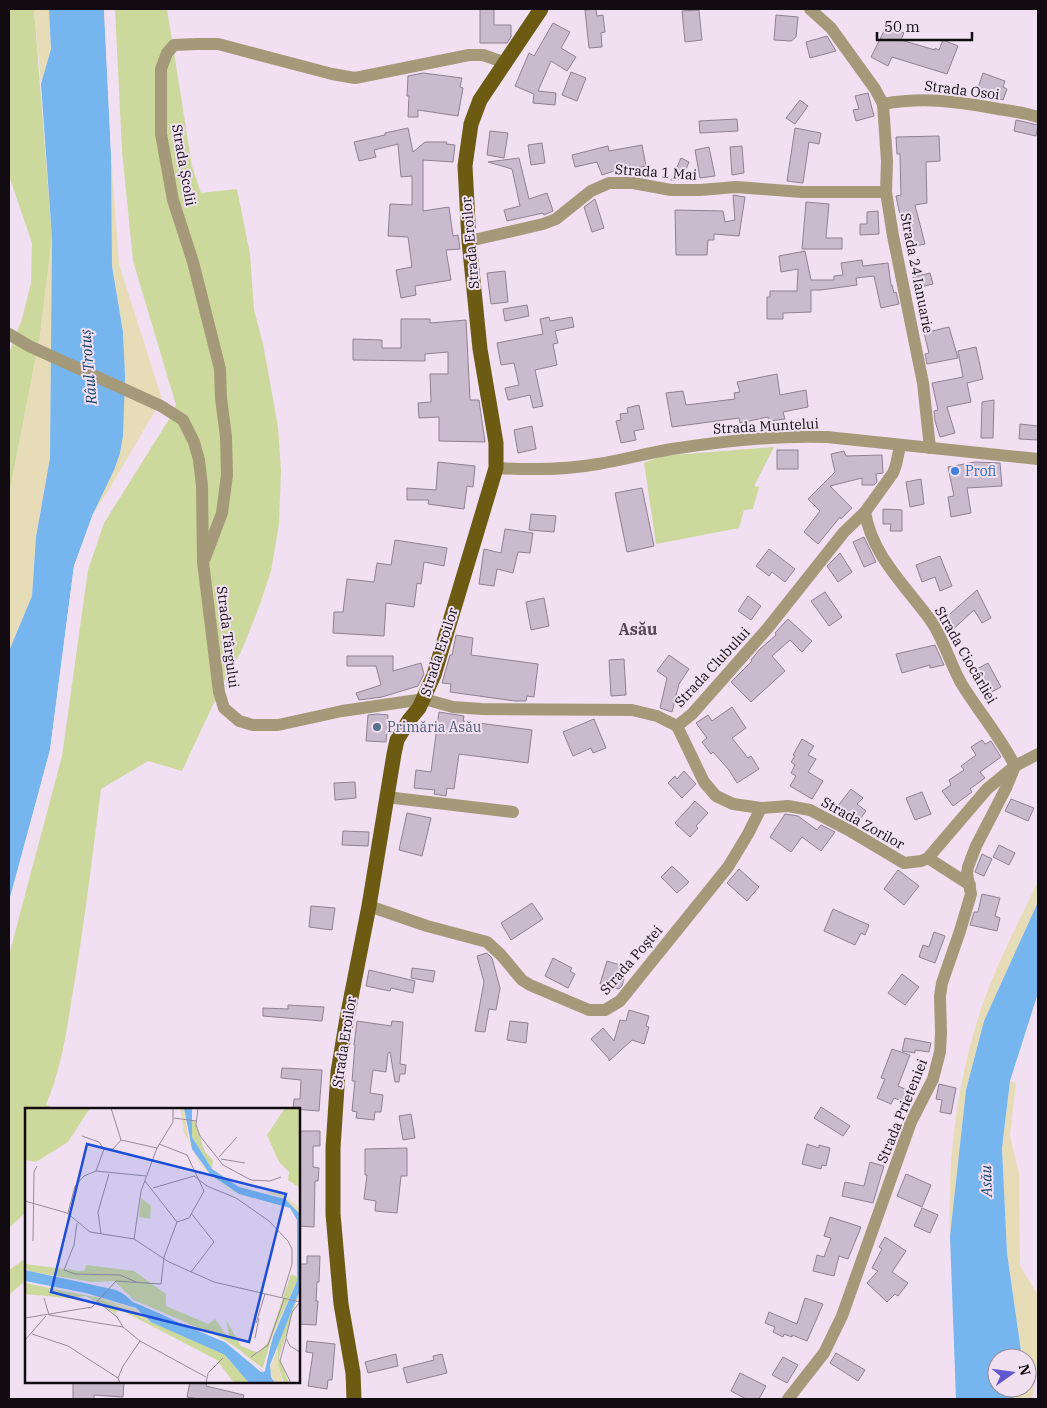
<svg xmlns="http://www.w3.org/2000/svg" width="1047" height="1408" font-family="'IBM Plex Serif',serif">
  <rect width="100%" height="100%" fill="#f1e0f2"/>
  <!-- green -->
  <g fill="#cdd89d">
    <path d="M9,9H34L52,238L40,336L9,495V353L22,319L31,283L32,243L9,176Z"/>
    <path d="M115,9H167L192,166L201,193L237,189L250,254L254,310L263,344L278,427L281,470L279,524L271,571L259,607L241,652L226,677L182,771L148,761L101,789C92,858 84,928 72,997C66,1034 61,1070 46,1104L53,1109H26V1212L9,1228V955L62,756L88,570L104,523L168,421L176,405L133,261L122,151Z"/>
    <path d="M774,447L754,486L759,487L753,509L744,510L739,528L656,544L644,463L661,456Z"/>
    <path d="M26,1258V1280L9,1295V1270Z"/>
  </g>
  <!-- sand -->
  <g fill="#e6ddb8">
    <path d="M34,9H49L51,49L41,84Z"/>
    <path d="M111,153L119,264L162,399L107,493L93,514L120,453L125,376L123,332L112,266Z"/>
    <path d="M52,238L50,458L36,537L32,596L9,651V495L40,336Z"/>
    <path d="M1038,881V902L984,1021L966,1090L950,1236C947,1164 956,1090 977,1021C992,972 1017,926 1038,881Z"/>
    <path d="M1010,1081L1016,1083L1010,1136L1019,1173L1020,1266L1038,1295V1358L1032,1399H1013L1016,1388H1027V1358H1022L1007,1253L1002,1148Z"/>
  </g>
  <!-- water -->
  <g fill="#77b5ee">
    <path d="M49,9H104L111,153L112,266L123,332L125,376L123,436L120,453L114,470L93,514L74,566L50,750L9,901V651L32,596L36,537L50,458L52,238L41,84L51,49Z"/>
    <path d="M1038,902V993L1010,1081L1002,1148L1007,1253L1022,1358H997V1388H1016L1013,1399H956L950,1236L966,1090L984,1021Z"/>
  </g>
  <!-- pier -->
  <g fill="#f1e0f2">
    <path d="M104,9H106L113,188L111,153Z"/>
    <path d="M102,500L76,566L52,751L11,902L9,904L50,750L74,566L93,514Z"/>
  </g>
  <!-- building -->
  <g fill="#cabacd" stroke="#8f8192">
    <path d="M480,9H494V25H511V37L507,43H480Z"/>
    <path d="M596,9L597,16L603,15L605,32L601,33L602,47L589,48L585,10Z"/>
    <path d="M699,10L702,40L685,42L682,11Z"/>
    <path d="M776,15L798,17L796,37L791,41L774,40Z"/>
    <path d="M553,23L570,32L561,48L576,57L567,71L551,61L538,91L556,93L555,105L533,103L534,94L515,86L529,53L534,56Z"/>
    <path d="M887,25L904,33L901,40L935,50V48L939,50L943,40L958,46L947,74L892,57L888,66L871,57Z"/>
    <path d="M827,36L836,51L810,58L806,42Z"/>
    <path d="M571,72L586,78L577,101L562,95Z"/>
    <path d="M423,73L462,78L460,87L463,88L458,116L418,110V117H408L409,96H407L408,76Z"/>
    <path d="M983,73L1005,81L1003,87L1007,89L1003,100L977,91Z"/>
    <path d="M868,93L874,116L856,121L853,110L859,109L855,96Z"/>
    <path d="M800,100L808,106L795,124L786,118Z"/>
    <path d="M737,119L738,131L700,133L699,121Z"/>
    <path d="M1016,120L1038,125L1036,136L1014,131Z"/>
    <path d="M408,128L413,152L425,142H447L446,144L455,145L453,162L423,160V211L449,207L453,236L458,235L460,249L446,250L451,280L415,286L416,295L401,298L396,270L412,267L408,237L388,236L390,204L412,205V176L401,177L398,144L374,150L376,157L359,161L354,142L385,135V133Z"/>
    <path d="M795,128L821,133L819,144L809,142L803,183L787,181Z"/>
    <path d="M490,131L508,133L504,158L487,155Z"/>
    <path d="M939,136L940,161L926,162L927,203L915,205L925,244L907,248L896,196L901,195L900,154H897L896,137Z"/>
    <path d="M542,143L545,163L531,165L528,145Z"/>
    <path d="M642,145L646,166L627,170L626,167L602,175L597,162L575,167L572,155L608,146L609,151Z"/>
    <path d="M742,146L744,173L732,175L730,147Z"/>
    <path d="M709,147L715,176L700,178L695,150Z"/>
    <path d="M519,158L529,199L547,193L553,211L544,215L543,213L507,221L504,210L520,206L512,169L488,162Z"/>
    <path d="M681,158L689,162L682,179L671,180Z"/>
    <path d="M733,195L745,197L739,236L714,234V240H708L707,255H676L675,210L723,211L725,222L735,220Z"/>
    <path d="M595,199L604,228L592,232L584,207Z"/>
    <path d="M806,202L829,204L826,238H842V249H802Z"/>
    <path d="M878,211L879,234L860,235V224H867V212Z"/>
    <path d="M805,251L811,280H834V276L843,275L841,263L862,260L863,266L888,263L891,285H892L894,293L896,292L899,304L881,308L874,276L856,278L857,285L821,290H811V312L783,313V319H767V297H770V291H797L798,269L781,272L779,256Z"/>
    <path d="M505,271L508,302L491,304L487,273Z"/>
    <path d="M930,273L933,284L916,288L913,277Z"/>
    <path d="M527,305L529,316L505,321L503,309Z"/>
    <path d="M549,317L550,321L572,317L574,327L555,331L558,343L553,344L557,365L535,370L543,406L533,408L530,395L508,400L505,388L519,385L514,363L501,365L497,343L543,334L540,319Z"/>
    <path d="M401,319H430V323L466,320L470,400H479L485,442L439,441V417L419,418L418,403L431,402L430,374H448V352L425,354V361L353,360V339L382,340V348H401Z"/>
    <path d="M949,327L958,358L927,364L925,354L929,353L924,333Z"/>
    <path d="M976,347L983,379L967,383L971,402L947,407L955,433L940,437L935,421L934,411L938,410L932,383L963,377L958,351Z"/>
    <path d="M777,374L780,395L806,390L808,407L783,412L785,419L769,421L768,417L740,423L739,418L672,427L666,393L683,391L686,405L735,399L734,393L740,392L737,382Z"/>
    <path d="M994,400L993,438H981L982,402Z"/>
    <path d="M639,405L644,429L634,431L636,440L621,443L616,421L621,420L620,414L628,413L627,408Z"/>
    <path d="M1020,424L1038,426V440L1019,439Z"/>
    <path d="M532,426L536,449L518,453L514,430Z"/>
    <rect x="777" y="450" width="21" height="19"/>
    <path d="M844,451L846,456L882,455L883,473L876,474L877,482L874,485H862V478L830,486L852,508L841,519L840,517L818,544L804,532L820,511L808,499L835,472L831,454Z"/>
    <path d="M438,462L475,466L473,487L467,486L464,509L428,504L429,500H407V488L436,490Z"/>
    <path d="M975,462L1000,463L1002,486L967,488L971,513L951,517L948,497L954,496L948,467Z"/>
    <path d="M921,479L924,504L910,507L906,482Z"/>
    <path d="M642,488L654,546L627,552L615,493Z"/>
    <path d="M883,509L902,510V531H890L891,524H883Z"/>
    <path d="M531,514L556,516L554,532L529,530Z"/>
    <path d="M505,529L533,533L530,553L518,552L513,573L497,569L494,586L479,584L484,549L501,553Z"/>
    <path d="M864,537L876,562L864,567L853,542Z"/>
    <path d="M395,540L447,548L444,566L424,562L421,584L417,583L414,607L386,603L384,636L333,633L334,612H343L347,579L374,582L377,563L391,565Z"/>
    <path d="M769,549L795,569L785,582L772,572L769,576L756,566Z"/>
    <path d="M840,553L852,572L838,582L827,566Z"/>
    <path d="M940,556L952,586L940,591L935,577L922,582L916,565Z"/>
    <path d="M977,590L991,618L982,623L974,610L948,634L941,622Z"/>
    <path d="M825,592L842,617L829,626L811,601Z"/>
    <path d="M748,596L761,606L751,620L738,611Z"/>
    <path d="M544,598L549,626L531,630L526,602Z"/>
    <path d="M788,619L812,641L802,652L790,640L772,656L785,671L751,702L731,682L752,661L751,660L760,649L776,635L775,633Z"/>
    <path d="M456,635L473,638L471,655L538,664L534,697L527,696L526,701H515L450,692L451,684L442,683L450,655H452Z"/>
    <path d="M935,645L944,665L930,668V665L902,673L896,654Z"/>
    <path d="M669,655L689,669L679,684L672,712L660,708L667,678L657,671Z"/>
    <path d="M347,656H393V671L421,663L424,674L418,686L382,697L359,700L356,693L381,685L376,666H347Z"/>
    <path d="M624,659L626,695L611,696L609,660Z"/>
    <path d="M988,663L1001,687L986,695L973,671Z"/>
    <path d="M732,707L746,728L732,738L748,758L751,756L759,769L737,783L729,770L713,752L711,754L702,742L707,738L696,723L708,715L712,721Z"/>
    <path d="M439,712L464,716L463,721L532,730L528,763L459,754L454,789L447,788L446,796L434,794L435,790L414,788L416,770L431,772Z"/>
    <path d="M377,714L388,715L386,742L366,741L368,715Z"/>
    <path d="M594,719L606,748L593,753L591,748L573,756L563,732Z"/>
    <path d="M802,739L814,746L808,755L816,759L808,772L823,781L812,799L790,786L796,776L791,773L795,765L791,762L795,756L793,755Z"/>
    <path d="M982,740L985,744L991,741L1001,757L980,772L985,778L970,789L972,792L953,806L942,791L951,785L949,780L964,770L961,766L976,755L971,747Z"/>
    <path d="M684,771L696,784L682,798L668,783L675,776L677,779Z"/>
    <path d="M355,782L356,798L335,800L334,783Z"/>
    <path d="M851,789L863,798L857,804L866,811L858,822H854L837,807Z"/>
    <path d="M922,792L931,814L915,820L906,798Z"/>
    <path d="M1011,799L1034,808L1028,821L1005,811Z"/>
    <path d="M695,801L708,813L696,826L698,828L690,837L675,823Z"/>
    <path d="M407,813L431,818L422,856L399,850Z"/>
    <path d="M785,814L798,816L817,830L821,825L835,832L821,851L802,837L791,852L770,837Z"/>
    <path d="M343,831L369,832L368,846L342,845Z"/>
    <path d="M999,845L1015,853L1009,865L993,857Z"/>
    <path d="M982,854L992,859L984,876L975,872Z"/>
    <path d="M672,866L689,882L677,893L661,877Z"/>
    <path d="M739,869L759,887L747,901L727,883Z"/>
    <path d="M898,870L919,886L904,905L884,889Z"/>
    <path d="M982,894L1000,898L995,916L1000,918L997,931L970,925L974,912H978Z"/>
    <path d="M532,903L543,919L511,940L501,923Z"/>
    <path d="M311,906L335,908L332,930L309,927Z"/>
    <path d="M833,909L869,925L865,935L861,933L855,945L824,931Z"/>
    <path d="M934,932L945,936L935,963L919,957L923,945L929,947Z"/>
    <path d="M487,953L492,958L500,988L496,1010L489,1009L485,1032L475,1031L484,982L477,956Z"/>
    <path d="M553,958L572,968L570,971L575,974L568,988L545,976Z"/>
    <path d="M607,961L627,967L622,986L619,989L600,984Z"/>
    <path d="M412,968L435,971L433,982L411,978Z"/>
    <path d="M369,970L415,981L413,993L391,988L390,991L366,986Z"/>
    <path d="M902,974L919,987L905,1005L888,993Z"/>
    <path d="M288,1005L324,1007L322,1021L263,1016V1008L288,1009Z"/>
    <path d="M629,1010L649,1016L646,1026L649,1027L644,1044L632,1040L609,1061V1059L591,1039L603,1028L614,1041L620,1020L626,1021Z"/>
    <path d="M357,1021L391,1026L392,1021L403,1022L400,1064L406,1065L405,1074H400L399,1082H395L390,1052L388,1053L386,1072L373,1070L370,1093L383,1095L381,1112H375L374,1120L356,1118L357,1112L352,1111L355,1081H352L355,1045H354Z"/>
    <path d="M510,1021L528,1023L526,1043L507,1040Z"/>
    <path d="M905,1038L931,1043L929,1052L915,1050V1053L902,1051Z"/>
    <path d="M892,1049L910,1055L898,1086L914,1093L909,1104L894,1098L891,1104L877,1098L885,1079L881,1078Z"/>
    <path d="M282,1068L322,1070L319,1111L293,1109L294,1099H300L301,1080L281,1078Z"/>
    <path d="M939,1084L956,1088L951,1114L940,1112L942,1100L936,1099Z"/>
    <path d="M821,1107L850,1126L843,1136L814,1118Z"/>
    <path d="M411,1114L415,1138L403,1140L399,1116Z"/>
    <path d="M299,1131H320V1146H313V1167L319,1168L318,1181H315L314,1227L299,1226Z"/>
    <path d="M807,1144L819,1148V1145L830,1148L826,1166L822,1165L821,1169L802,1164Z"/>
    <path d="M407,1148V1176H401L397,1213L375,1211L376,1201L364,1199L367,1175H365V1149Z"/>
    <path d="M870,1162L884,1166L873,1203L842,1196L845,1182L864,1186Z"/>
    <path d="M906,1174L931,1185L922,1207L897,1196Z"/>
    <path d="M922,1208L938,1215L930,1233L914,1226Z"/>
    <path d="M830,1217L861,1227L848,1259L839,1256L834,1276L813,1271L817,1255L824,1257L831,1238L824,1236Z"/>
    <path d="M885,1237L906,1251L892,1272L908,1283L898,1296L895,1294L887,1302L867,1283L878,1271L872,1268L882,1249L879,1247Z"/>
    <path d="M307,1256H320L319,1282H317L316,1301H318L316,1325L299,1324L300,1264H307Z"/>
    <path d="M805,1298L823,1304L807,1341L792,1335V1337L784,1334L783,1337L773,1332L775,1327L765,1323L769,1312L797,1324Z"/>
    <path d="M307,1341L335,1344L332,1380H328L327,1389L308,1386L313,1353L306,1352Z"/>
    <path d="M836,1353L865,1370L858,1381L830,1363Z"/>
    <path d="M396,1354L398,1366L368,1373L365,1362Z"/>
    <path d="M442,1354L447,1373L407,1383L403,1368L434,1360L433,1356Z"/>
    <path d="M783,1357L798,1365L787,1383L772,1375Z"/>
    <path d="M740,1373L766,1386L759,1399H746L731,1391Z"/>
    <path d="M73,1382H124L123,1397L94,1395V1399H73Z"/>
    <path d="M190,1382H207L206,1386L244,1395L243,1399H199L187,1397Z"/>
  </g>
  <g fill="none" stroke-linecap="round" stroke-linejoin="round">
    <!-- minor -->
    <g stroke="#a49a79" stroke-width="12">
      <path d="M810,9L831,28L875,89L883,104L887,161L886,192L893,236L923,383L930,448"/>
      <path d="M883,104C921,97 955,101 993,108C1008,111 1024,112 1038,117"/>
      <path d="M469,241L543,224L556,219L591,191L609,183H633L671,190H700L736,187L802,192H886"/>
      <path d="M9,334L29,346L161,406L183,420L194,442L199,460L202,486L203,562L219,692L224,708L239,721L253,725H278L342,711L424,699L453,707L482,709L632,710L657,716L677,726L692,714L767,629L844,532L865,512L893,473L896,465L900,446"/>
      <path d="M496,468C530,470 564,470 598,464C623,460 647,453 672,449C723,441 776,435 827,437L1038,459"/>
      <path d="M865,512C872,556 906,586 931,621C944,640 950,663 961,683C978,711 1000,736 1015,766"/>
      <path d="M205,558L222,513L227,475L226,437L221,398L220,369L193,262L173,200L161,134V69L167,53L174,45L197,44H218L332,74L355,78L469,55H483L506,63"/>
      <path d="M677,726L704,782L716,796L733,804L761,808L788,806L810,810L852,832L904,863L921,861L928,858L987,789L1015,766L1038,754"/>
      <path d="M386,797L513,812"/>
      <path d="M928,858L970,885"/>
      <path d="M369,906L427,926L487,942L501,955L522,980L530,985L589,1010H605L620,1001L728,867L748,834L761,808"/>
      <path d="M788,1399L824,1353L842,1316L911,1122L933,1079L940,1052L941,1033L940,996L942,983L960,931L971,894L967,874L968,867L976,846L1006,788L1015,766"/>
    </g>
    <!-- major -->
    <path stroke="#6d5b13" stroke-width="15" d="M354,1399L353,1373L341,1304L333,1214V1148L338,1072L347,1018L369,906L394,754L397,740L409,720L419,708L434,675L496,468V443L480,349L469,241L465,166L471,124L480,100L541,9"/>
  </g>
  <!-- markers -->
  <circle fill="#3f7fe0" stroke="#f1e0f2" stroke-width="2" cx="955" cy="471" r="5"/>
  <circle fill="#5c6f8a" stroke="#f1e0f2" stroke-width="2" cx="377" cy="727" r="5"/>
  <g text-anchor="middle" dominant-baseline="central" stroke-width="4" stroke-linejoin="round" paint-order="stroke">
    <!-- street labels -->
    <g font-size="14" fill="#120c12" stroke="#f1e0f2">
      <text transform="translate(962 90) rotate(7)">Strada Osoi</text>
      <text transform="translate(184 165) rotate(80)">Strada Școlii</text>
      <text transform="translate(656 172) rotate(4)">Strada 1 Mai</text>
      <text transform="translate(470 243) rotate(-95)">Strada Eroilor</text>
      <text transform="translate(917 273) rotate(79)">Strada 24 Ianuarie</text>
      <text transform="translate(766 426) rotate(-3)">Strada Muntelui</text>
      <text transform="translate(228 637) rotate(83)">Strada Târgului</text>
      <text transform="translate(439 652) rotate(-72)">Strada Eroilor</text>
      <text transform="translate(966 655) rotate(60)">Strada Ciocârliei</text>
      <text transform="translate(712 667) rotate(-47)">Strada Clubului</text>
      <text transform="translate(863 823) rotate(29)">Strada Zorilor</text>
      <text transform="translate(631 960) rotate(-49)">Strada Poștei</text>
      <text transform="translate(344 1042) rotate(-81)">Strada Eroilor</text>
      <text transform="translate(902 1111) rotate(-68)">Strada Prieteniei</text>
    </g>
    <!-- shop labels -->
    <g font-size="14" fill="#366cbe" stroke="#f1e0f2" text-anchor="start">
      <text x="965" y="471">Profi</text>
    </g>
    <!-- service labels -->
    <g font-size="14" fill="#4e5e75" stroke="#f1e0f2" text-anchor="start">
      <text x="387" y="727">Primăria Asău</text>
    </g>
    <!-- water labels -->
    <g font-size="15" font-style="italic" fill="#0a395e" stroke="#f1e0f2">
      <text transform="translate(88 367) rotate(-95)">Râul Trotuș</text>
      <text transform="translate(986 1181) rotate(-91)">Asău</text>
    </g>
    <!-- quarter labels -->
    <g font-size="16" font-weight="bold" fill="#554756" stroke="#f1e0f2">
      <text x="638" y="629">Asău</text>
    </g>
  </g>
  <!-- overview -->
  <g transform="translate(25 1108)">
    <rect width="275" height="275" fill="#f1e0f2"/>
    <path d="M0,0H65L43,34L11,54L0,52ZM260,0H275V80L263,72L264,64L254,54L242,27ZM166,12L170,14L180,44L188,52L187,61L167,29ZM116,90L126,98L125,111L114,109ZM0,156L56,163L60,162L61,157L109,163L141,186V198L183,216L190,211L205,232L201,212L216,238L233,245L243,234L266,166L272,169V173L247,229L238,260L194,229L109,192L89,173L67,174L31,168L5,163L0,160ZM0,175L74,190L200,247L224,275H209L192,252L94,201L91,206L61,188L41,190L0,186ZM275,182L254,249L264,275H259L253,257L252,238Z" fill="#cdd89d"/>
    <path d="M155,0H159L164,33L177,57L204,81L234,93L204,82L176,58L159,25ZM214,79L240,85L250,82L272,97L275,106L254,88ZM61,185L111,201L126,214L74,190ZM252,242L253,257L258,275H250L244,263Z" fill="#e6ddb8"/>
    <path d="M159,0H167V29L187,61L214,79L260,91L275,106V182L245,257L246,269L250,275H224L200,247L126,214L111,200L61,185L0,173V162L91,182L154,215L200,234L239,264L248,229L272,173V112L265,100L214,86L185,66L167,41Z" fill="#77b5ee"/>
    <path d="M92,180L109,192L198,231L215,242L237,263L247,229L262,193L246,233L240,263L236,264L200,234L108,194Z" fill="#f1e0f2"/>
    <path fill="none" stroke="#988b98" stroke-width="1" d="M86,0L96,32M173,0L171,17L175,28L198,57L226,72L245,73L256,69M149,10L171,13M57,28L74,34L79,41M96,32L132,40M134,36L162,47L179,83L164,110L152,114M194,49L212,29M196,51L220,55M71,63L79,41H88L96,32M169,68L182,78L211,90L244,113L263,133L267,141V156L257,189M128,80L169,68M0,93L42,105L65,124L109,131L144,154L189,174L275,194M43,105L50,78L59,68L71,63L121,68M52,115L49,137L39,162L50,166L95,167L111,174M76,126L73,104L84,66M109,131L116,83L132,40L148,14V0M8,133L9,64L12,58M166,164L189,134L166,105M19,190L24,207L98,219L115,233L98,258L93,270L95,275M73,194L92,209L98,219M275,194L267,204L261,230L265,238L275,244M0,210L67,199L91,173L136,176L139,149L152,114L120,73M231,215L240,186M7,226L43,238L93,270M230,230L234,210M261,231L255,253L266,275M0,232L21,208M115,233L181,269M226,249L243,237L259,191M181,275L183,265L198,250"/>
    <path fill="#1d4ed8" fill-opacity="0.15" stroke="#1d4ed8" stroke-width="2.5" d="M62,36L261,86L224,234L26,184Z"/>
    <rect width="275" height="275" fill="none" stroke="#120c12" stroke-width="2.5"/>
  </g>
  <!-- border -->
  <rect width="1047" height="1408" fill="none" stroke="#120c12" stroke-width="20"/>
  <!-- north arrow -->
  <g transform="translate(1012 1373) rotate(76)"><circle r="24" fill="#f1e0f2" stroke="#988b98"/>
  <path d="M0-4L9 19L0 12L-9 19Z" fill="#6157d0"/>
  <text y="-8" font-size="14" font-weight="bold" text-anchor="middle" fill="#120c12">N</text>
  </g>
  <!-- scale -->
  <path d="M877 32v8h95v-8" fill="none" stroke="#120c12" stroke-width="2.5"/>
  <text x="884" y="32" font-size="15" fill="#120c12" stroke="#f1e0f2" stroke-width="4" paint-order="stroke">50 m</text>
</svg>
